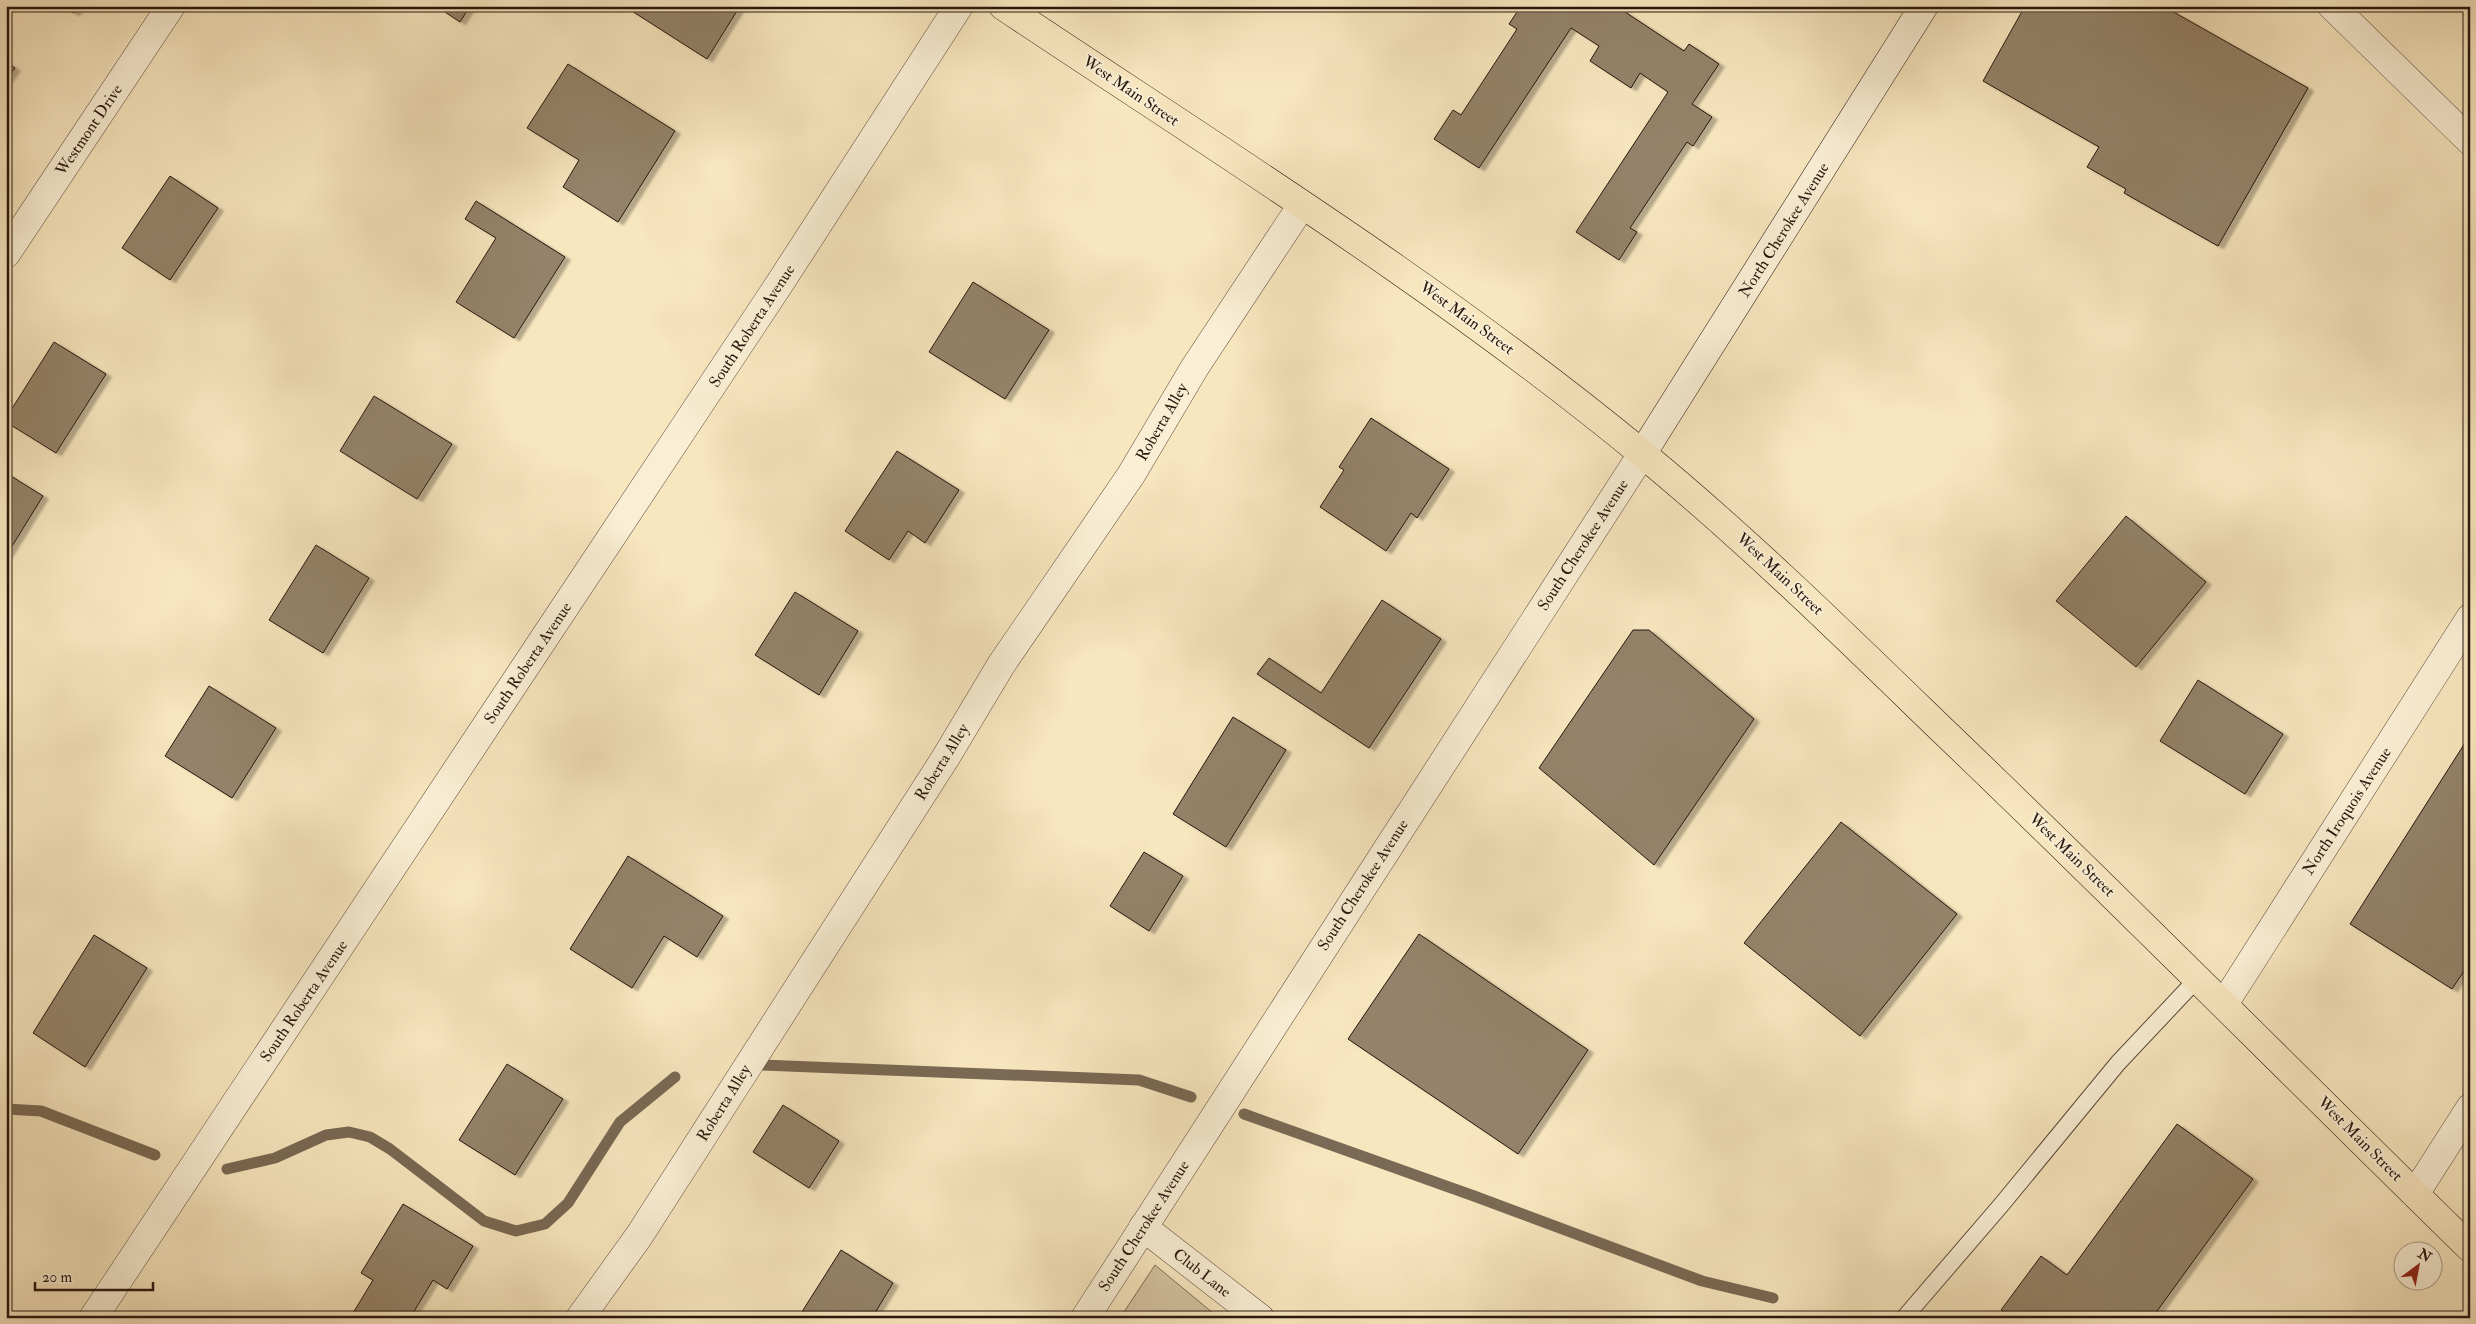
<svg xmlns="http://www.w3.org/2000/svg" width="2476" height="1324" font-family="'IM FELL Double Pica',serif">
  <defs>
    <filter id="shadow"><feDropShadow dx="5.5" dy="3" stdDeviation="1" flood-color="#0004"/></filter>
  </defs>
  <rect width="100%" height="100%" fill="#f8e6be"/>
  <filter id="stains"><feTurbulence type="fractalNoise" baseFrequency=".004" numOctaves="4"/><feColorMatrix values="0 0 0 0 .2 0 0 0 0 .09 0 0 0 0 .02 0 0 0 .5 -.17"/></filter>
  <radialGradient id="worn" r=".72"><stop offset=".6" stop-color="#630" stop-opacity="0"/><stop offset="1" stop-color="#630" stop-opacity=".3"/></radialGradient>
  <!-- green -->
  <path fill="#d4c3a0" stroke="#7e6d57" d="M1155,1265L1219,1318H1120Z"/>
  <g fill="none" stroke-linecap="round" stroke-linejoin="round">
    <!-- stream -->
    <g stroke="#7a6954" stroke-width="11">
      <path d="M762,1065L1139,1080L1191,1097"/>
      <path d="M6,1109L41,1111L155,1155"/>
      <path d="M1244,1114L1474,1196L1702,1281L1773,1298"/>
      <path d="M227,1169L275,1158L326,1135L349,1132L370,1137L390,1149L484,1221L516,1231L545,1224L568,1203L620,1122L675,1077"/>
    </g>
  </g>
  <!-- building -->
  <g fill="#94836a" stroke="#27170e" filter="url(#shadow)">
    <path d="M62,6H78L74,13Z"/>
    <path d="M436,6H470L460,22Z"/>
    <path d="M624,6H740L707,59Z"/>
    <path d="M1521,6H1542L1549,11L1552,6H1616L1684,51L1689,44L1719,64L1692,104L1712,117L1693,146L1687,142L1630,228L1637,232L1619,260L1576,232L1668,92L1640,73L1631,88L1590,61L1599,46L1571,28L1479,168L1434,139L1453,110L1461,115L1517,29L1509,24Z"/>
    <path d="M2025,6H2163L2308,88L2218,246L2124,193L2126,189L2087,167L2099,147L1983,81Z"/>
    <path d="M6,62L15,68L6,81Z"/>
    <path d="M568,64L675,131L618,222L563,187L579,160L527,128Z"/>
    <path d="M170,176L218,208L170,280L122,248Z"/>
    <path d="M476,201L565,257L514,338L456,302L496,238L465,219Z"/>
    <path d="M973,282L1049,330L1005,399L929,352Z"/>
    <path d="M54,342L106,374L56,453L6,422V418Z"/>
    <path d="M374,396L452,444L417,499L340,451Z"/>
    <path d="M1371,418L1449,469L1417,518L1411,513L1386,551L1320,507L1344,470L1339,467Z"/>
    <path d="M897,451L959,490L925,543L908,531L889,560L845,531Z"/>
    <path d="M6,473L43,496L6,556Z"/>
    <path d="M2126,516L2206,582L2136,667L2056,601Z"/>
    <path d="M316,545L369,578L323,653L269,620Z"/>
    <path d="M795,592L858,631L819,695L755,655Z"/>
    <path d="M1382,600L1441,639L1369,748L1257,674L1269,658L1321,693Z"/>
    <path d="M1633,630H1649L1754,719L1654,865L1539,768Z"/>
    <path d="M2198,680L2283,734L2245,794L2160,741Z"/>
    <path d="M209,686L276,728L232,798L165,756Z"/>
    <path d="M1233,717L1286,750L1226,847L1173,814Z"/>
    <path d="M2470,735V962L2452,989L2350,924Z"/>
    <path d="M1841,822L1957,914L1860,1036L1744,943Z"/>
    <path d="M1144,852L1183,876L1149,931L1110,906Z"/>
    <path d="M628,856L723,916L697,957L664,936L632,988L570,949Z"/>
    <path d="M1419,934L1588,1050L1518,1154L1348,1039Z"/>
    <path d="M94,935L147,968L85,1067L33,1033Z"/>
    <path d="M507,1064L563,1099L515,1175L459,1140Z"/>
    <path d="M783,1105L839,1141L809,1188L753,1152Z"/>
    <path d="M2177,1124L2253,1179L2152,1318H2011L2001,1310L2041,1256L2067,1275Z"/>
    <path d="M403,1204L473,1246L447,1289L433,1280L410,1318H361L353,1313L373,1280L361,1273Z"/>
    <path d="M841,1250L893,1283L872,1318H798Z"/>
  </g>
  <g fill="none" stroke-linecap="round" stroke-linejoin="round">
    <!-- lane casing -->
    <g stroke="#5b4b3a" stroke-width="18">
      <path id="lane" d="M1904,1318L2002,1204L2118,1063L2198,978"/>
    </g>
    <!-- street casing -->
    <g stroke="#5b4b3a" stroke-width="29">
      <g id="street">
        <path d="M2332,6L2470,141"/>
        <path d="M6,254L171,6"/>
        <path d="M2224,1004L2470,618"/>
        <path d="M2415,1194L2470,1108"/>
        <path d="M1143,1227L1260,1318"/>
        <path d="M93,1318L780,283L959,6"/>
        <path d="M580,1318L639,1236L946,757L1001,665L1131,475L1195,367L1302,205"/>
        <path d="M1085,1318L1642,454"/>
      </g>
    </g>
    <!-- secondary casing -->
    <g stroke="#27170e" stroke-width="29">
      <path id="secondary" d="M1642,454L1924,6"/>
    </g>
    <!-- primary casing -->
    <g stroke="#27170e" stroke-width="29">
      <path id="primary" d="M1003,6C1220,151 1443,289 1645,456C1748,541 1842,633 1937,725C2117,897 2292,1074 2470,1248"/>
    </g>
    <!-- lane -->
    <use href="#lane" stroke="#faefd5" stroke-width="16"/>
    <!-- street -->
    <use href="#street" stroke="#faefd5" stroke-width="28"/>
    <!-- secondary -->
    <use href="#secondary" stroke="#faefd5" stroke-width="28"/>
    <!-- primary -->
    <use href="#primary" stroke="#f8e6be" stroke-width="28"/>
  </g>
  <g text-anchor="middle" dominant-baseline="central" stroke-width="4" stroke-linejoin="round" paint-order="stroke">
    <!-- street labels -->
    <g font-size="16" fill="#27170e" stroke="#faefd5">
      <text transform="translate(1131 91) rotate(34)">West Main Street</text>
      <text transform="translate(89 130) rotate(-56)">Westmont Drive</text>
      <text transform="translate(1784 230) rotate(-58)">North Cherokee Avenue</text>
      <text transform="translate(1467 318) rotate(36)">West Main Street</text>
      <text transform="translate(752 326) rotate(-57)">South Roberta Avenue</text>
      <text transform="translate(1162 422) rotate(-60)">Roberta Alley</text>
      <text transform="translate(1583 545) rotate(-57)">South Cherokee Avenue</text>
      <text transform="translate(1780 574) rotate(43)">West Main Street</text>
      <text transform="translate(528 663) rotate(-56)">South Roberta Avenue</text>
      <text transform="translate(942 762) rotate(-58)">Roberta Alley</text>
      <text transform="translate(2347 811) rotate(-57)">North Iroquois Avenue</text>
      <text transform="translate(2072 855) rotate(44)">West Main Street</text>
      <text transform="translate(1363 885) rotate(-57)">South Cherokee Avenue</text>
      <text transform="translate(304 1001) rotate(-56)">South Roberta Avenue</text>
      <text transform="translate(724 1103) rotate(-58)">Roberta Alley</text>
      <text transform="translate(2360 1139) rotate(45)">West Main Street</text>
      <text transform="translate(1144 1226) rotate(-57)">South Cherokee Avenue</text>
      <text transform="translate(1202 1273) rotate(38)">Club Lane</text>
    </g>
  </g>
  <!-- margin -->
  <rect width="2476" height="1324" fill="none" stroke="#f8e6be" stroke-width="25"/>
  <rect x="8" y="8" width="2461" height="1309" fill="none" stroke="#27170e" stroke-width="2.5"/>
  <rect x="12" y="12" width="2451" height="1299" fill="none" stroke="#27170e"/>
  <!-- north arrow -->
  <g transform="translate(2418 1266) rotate(32)"><circle r="24" fill="#faefd5" stroke="#a69985"/>
  <path d="M0-4L9 19L0 12L-9 19Z" fill="#8f2418"/>
  <text y="-8" font-size="14" font-weight="bold" text-anchor="middle" fill="#27170e">N</text>
  </g>
  <!-- scale -->
  <path d="M35 1282v8h118v-8" fill="none" stroke="#27170e" stroke-width="2.5"/>
  <text x="42" y="1282" font-size="15" fill="#27170e" stroke="#faefd5" stroke-width="4" paint-order="stroke">20 m</text>
  <rect width="100%" height="100%" filter="url(#stains)"/>
  <rect width="100%" height="100%" fill="url(#worn)"/>
</svg>
